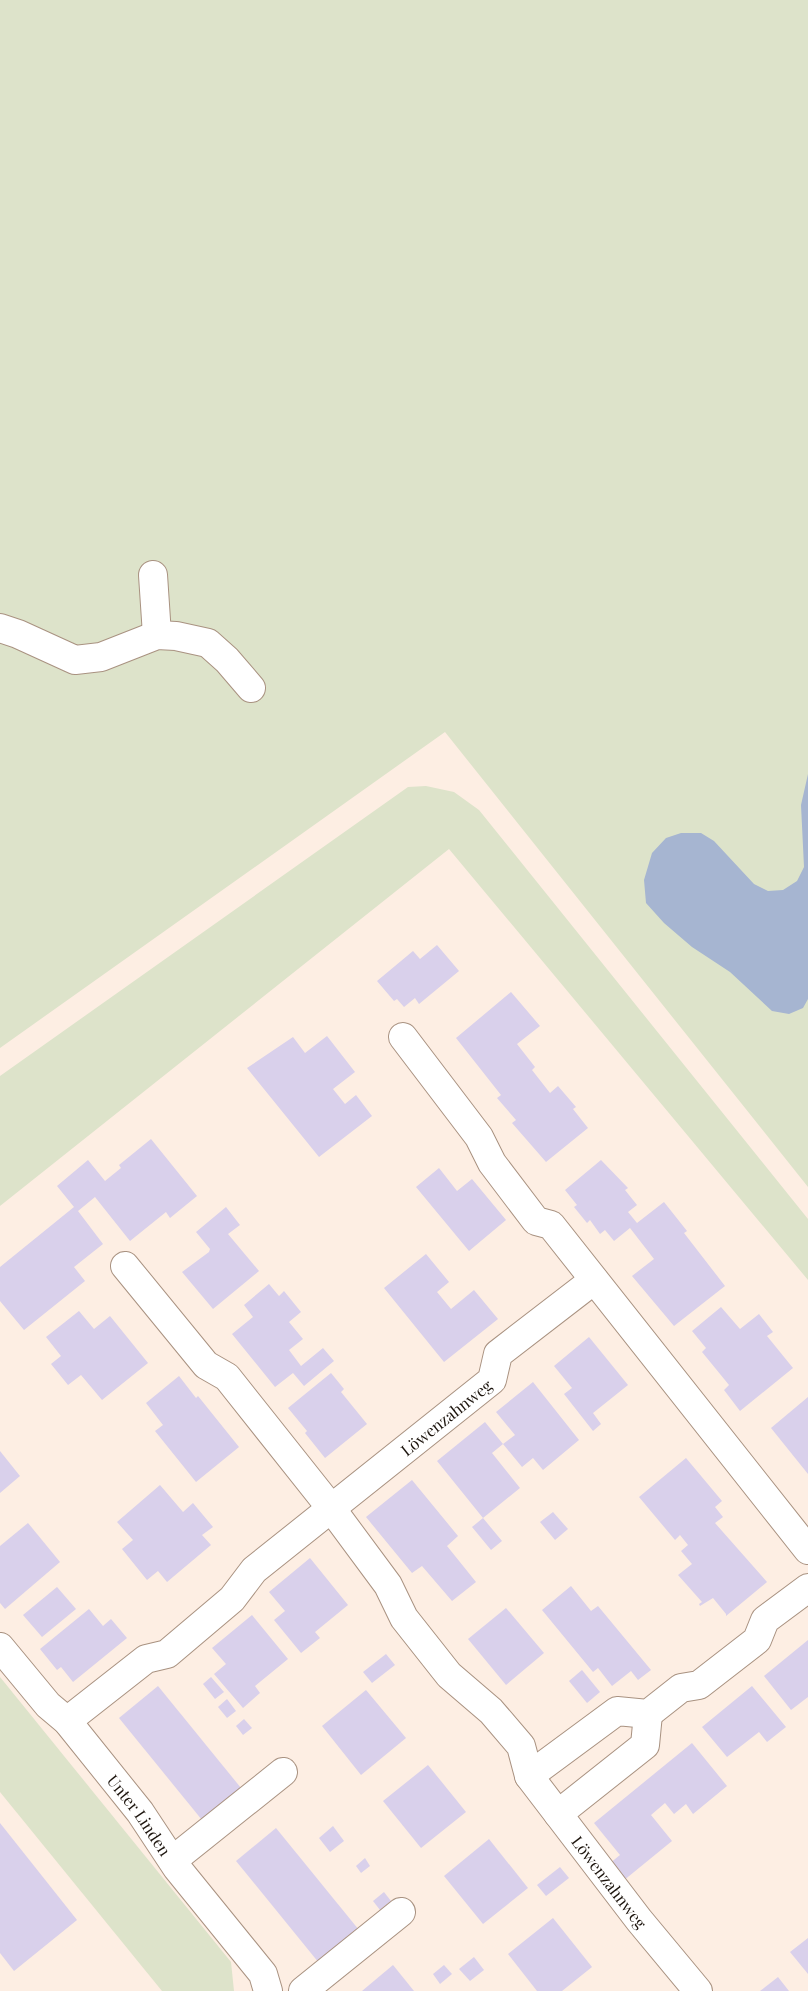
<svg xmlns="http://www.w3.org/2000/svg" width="808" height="1991" font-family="'Playfair Display',serif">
  <rect width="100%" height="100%" fill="#fdeee3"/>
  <!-- green -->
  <g fill="#dde3ca">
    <path d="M0,0H808V1187L445,732L0,1048Z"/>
    <path d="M426,786L454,792L479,810L808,1219V1280L449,849L0,1206V1076L408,787Z"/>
    <path d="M0,1677L231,1962L234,1991H162L0,1792Z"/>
  </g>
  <!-- water -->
  <path fill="#a6b5d1" d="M808,774V999L803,1008L789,1014L772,1011L730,972L692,947L664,923L646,903L644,880L652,853L666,838L681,833H701L714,841L754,884L768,891L783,890L797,881L804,867L801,805Z"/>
  <!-- building -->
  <g fill="#d9d0eb">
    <path d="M437,945L459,971L419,1004L415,998L404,1007L397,999L394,1001L377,981L413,951L420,959Z"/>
    <path d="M511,992L540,1026L517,1044L535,1067L532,1070L550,1093L558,1086L576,1107L573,1109L588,1128L546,1162L512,1123L516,1120L497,1098L501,1095L456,1038Z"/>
    <path d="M327,1036L355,1072L333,1089L345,1104L356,1095L372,1116L319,1157L247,1068L293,1037L305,1053Z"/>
    <path d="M151,1139L197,1196L170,1218L166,1212L130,1241L95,1197L78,1211L103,1244L74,1267L85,1281L24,1330L0,1301V1267L74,1207L57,1186L88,1160L105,1181L121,1168L119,1165Z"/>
    <path d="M601,1160L628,1188L625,1190L637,1205L628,1212L637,1223L664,1202L687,1231L684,1233L725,1286L674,1326L632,1276L654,1259L630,1228L614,1241L605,1230L600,1234L590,1220L587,1223L574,1207L577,1205L565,1190Z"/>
    <path d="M439,1168L457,1191L472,1179L506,1220L469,1251L416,1187Z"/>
    <path d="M226,1207L240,1225L228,1234L259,1271L213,1309L182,1272L209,1252L210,1249L196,1232Z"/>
    <path d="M426,1254L449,1282L437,1292L451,1309L474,1290L498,1319L444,1362L384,1288Z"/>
    <path d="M269,1284L279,1296L284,1291L301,1312L289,1322L303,1339L289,1350L301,1366L323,1348L334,1361L304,1386L293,1373L275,1387L232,1334L253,1317L244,1305Z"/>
    <path d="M721,1307L740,1329L759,1314L773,1332L767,1336L793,1368L740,1411L724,1390L729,1385L702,1352L706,1348L692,1331Z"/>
    <path d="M79,1311L94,1329L110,1316L148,1363L102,1400L81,1375L68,1385L51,1364L61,1356L46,1337Z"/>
    <path d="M589,1337L628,1385L593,1413L601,1424L593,1431L564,1394L572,1388L554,1366Z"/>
    <path d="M331,1373L344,1389L341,1392L367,1424L325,1458L305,1433L307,1431L288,1408Z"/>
    <path d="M179,1376L196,1398L198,1396L239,1447L196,1482L155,1431L163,1425L146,1403Z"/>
    <path d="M533,1382L579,1440L543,1470L533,1458L522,1467L503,1444L492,1453L520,1488L483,1518L502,1541L491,1550L472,1527L483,1518L437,1461L485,1422L503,1444L515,1435L496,1412Z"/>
    <path d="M808,1397V1474L771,1428Z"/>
    <path d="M0,1451L20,1476L0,1493Z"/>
    <path d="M686,1458L722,1501L715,1507L723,1517L715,1523L767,1582L726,1616V1614L713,1598L700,1606L699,1604L702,1602L678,1575L692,1564L681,1551L688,1545L680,1535L675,1540L639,1497Z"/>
    <path d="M412,1480L458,1536L447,1546L476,1582L452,1601L422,1566L412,1573L366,1517Z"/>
    <path d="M160,1485L183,1512L193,1503L213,1527L202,1535L211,1545L167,1582L158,1571L147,1580L122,1549L133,1540L117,1522Z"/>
    <path d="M553,1512L568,1529L555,1540L540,1522Z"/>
    <path d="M28,1523L60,1562L5,1609L0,1603V1546Z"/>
    <path d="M310,1558L348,1605L315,1632L320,1638L301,1653L274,1620L285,1611L269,1592Z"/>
    <path d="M571,1586L591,1611L598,1606L651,1670L638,1680L631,1671L612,1686L598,1668L593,1672L542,1610Z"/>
    <path d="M57,1587L76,1609L42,1637L23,1615Z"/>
    <path d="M506,1608L544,1653L506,1685L468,1639Z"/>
    <path d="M89,1609L103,1626L111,1619L127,1638L73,1682L61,1667L57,1670L40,1649Z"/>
    <path d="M252,1615L288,1659L255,1686L260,1693L243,1708L214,1674L226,1664L212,1648Z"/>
    <path d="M808,1640V1697L791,1710L764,1676Z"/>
    <path d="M386,1654L395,1665L372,1683L363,1672Z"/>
    <path d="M582,1670L600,1692L587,1703L569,1681Z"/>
    <path d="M211,1677L224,1692L215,1699L203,1684Z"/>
    <path d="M158,1686L241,1788L202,1820L119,1718Z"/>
    <path d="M752,1686L786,1727L767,1742L759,1732L727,1757L702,1727Z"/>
    <path d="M366,1690L406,1738L361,1775L322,1726Z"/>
    <path d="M227,1699L236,1711L227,1718L218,1707Z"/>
    <path d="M244,1719L252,1728L243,1735L236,1726Z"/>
    <path d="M692,1743L727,1786L693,1814L686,1804L674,1814L665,1803L651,1815L672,1841L623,1881L609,1864L620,1855L594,1823Z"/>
    <path d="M428,1765L466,1812L421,1848L383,1801Z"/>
    <path d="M0,1823L77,1920L14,1971L0,1953Z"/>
    <path d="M333,1826L344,1841L330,1852L319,1838Z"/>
    <path d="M276,1828L359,1930L319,1963L236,1861Z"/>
    <path d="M489,1839L528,1888L483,1924L444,1876Z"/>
    <path d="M365,1858L370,1866L361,1873L356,1866Z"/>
    <path d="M560,1867L569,1878L546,1896L537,1885Z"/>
    <path d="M384,1892L391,1901L380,1910L373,1901Z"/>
    <path d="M553,1918L592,1967L562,1991H537L508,1954Z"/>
    <path d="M808,1938V1974L790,1952Z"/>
    <path d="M474,1957L484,1970L470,1981L459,1969Z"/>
    <path d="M393,1965L414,1991H362Z"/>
    <path d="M444,1965L452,1974L440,1984L433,1974Z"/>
    <path d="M778,1977L789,1991H760Z"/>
  </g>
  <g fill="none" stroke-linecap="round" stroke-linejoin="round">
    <!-- minor casing -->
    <g stroke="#a99281" stroke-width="30">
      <g id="minor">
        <path d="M153,575L157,635"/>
        <path d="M0,628L18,634L75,660L101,657L157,635L176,636L208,643L227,660L251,688"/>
        <path d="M403,1037L479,1137L492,1163L536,1221L551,1225L808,1550"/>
        <path id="s1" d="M125,1266L206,1365L227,1377L331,1508L388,1585L404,1618L449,1675L491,1711L521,1746L529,1776L639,1920L698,1991"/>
        <path id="s2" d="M0,1647L48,1705L67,1721L140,1812L177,1868L263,1974L268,1991"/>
        <path id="s3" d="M67,1721L146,1659L167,1654L232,1599L254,1570L492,1380L498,1354L594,1280"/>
        <path d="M529,1776L617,1711L648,1714L681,1688L699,1685L757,1640L765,1620L808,1588"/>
        <path d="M558,1814L645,1745L648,1714"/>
        <path d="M173,1860L283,1772"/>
        <path d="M303,1991L401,1912"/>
      </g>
    </g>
    <!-- minor -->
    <use href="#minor" stroke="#fff" stroke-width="28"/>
  </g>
  <g text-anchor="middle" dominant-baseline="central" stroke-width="4.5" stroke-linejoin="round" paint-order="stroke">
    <!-- street labels -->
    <g font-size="16" fill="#1c140d" stroke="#fff">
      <text stroke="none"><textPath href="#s3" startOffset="489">Löwenzahnweg</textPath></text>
      <text stroke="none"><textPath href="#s2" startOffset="219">Unter Linden</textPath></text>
      <text stroke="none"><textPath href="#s1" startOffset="790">Löwenzahnweg</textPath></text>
    </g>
  </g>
</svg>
